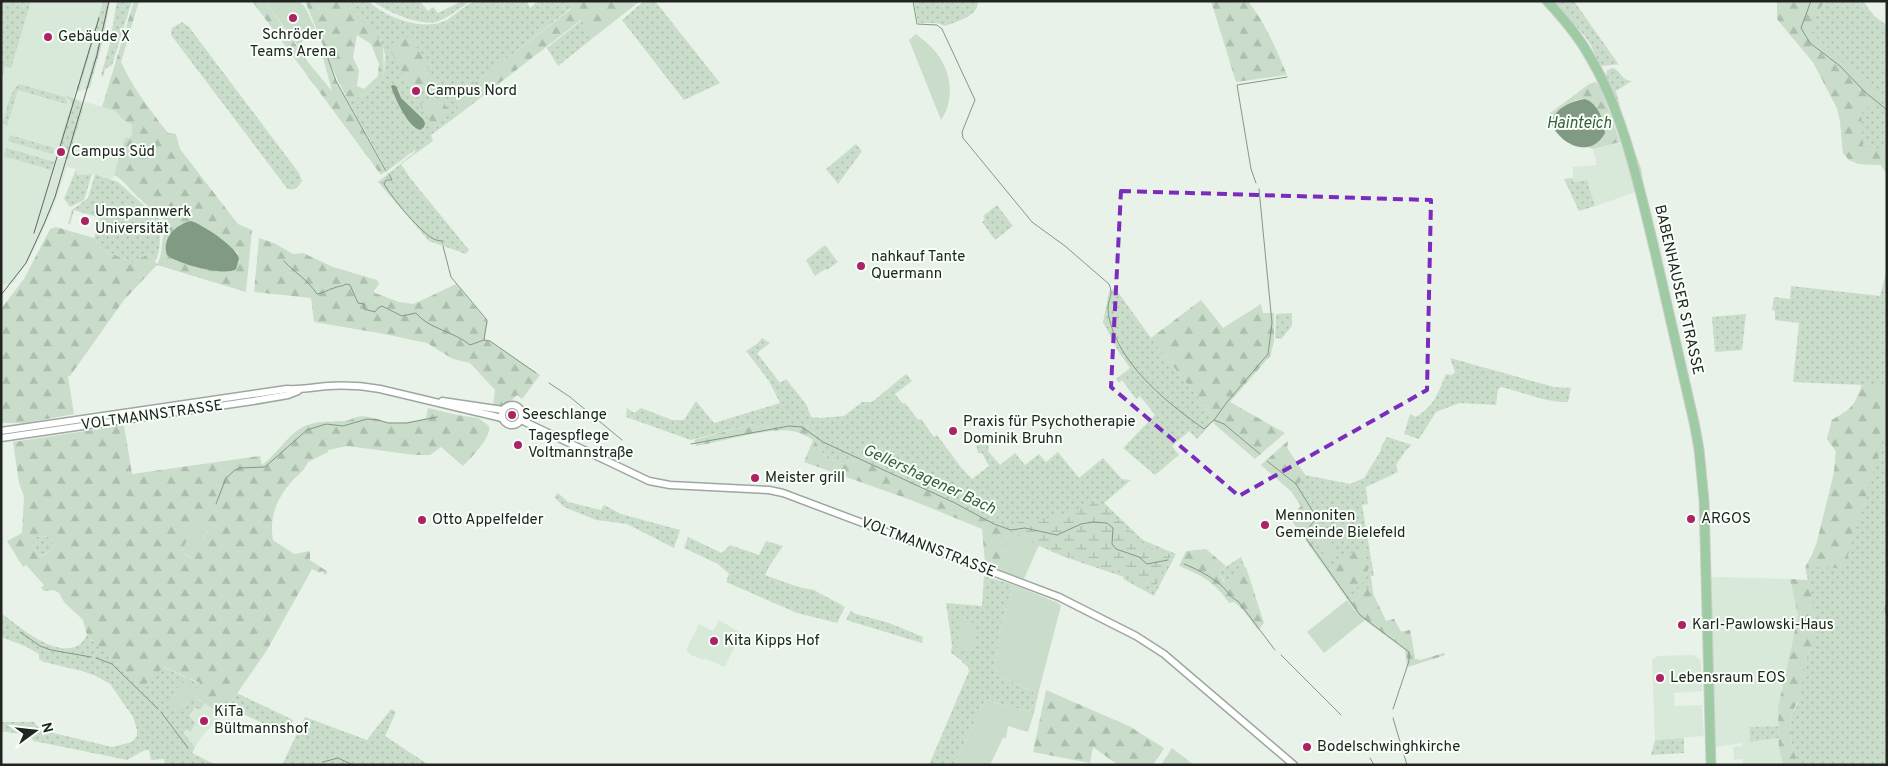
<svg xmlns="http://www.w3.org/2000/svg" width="1888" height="766" font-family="Overpass,sans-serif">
  <defs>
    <pattern id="grass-dots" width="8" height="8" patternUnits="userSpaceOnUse" patternTransform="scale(1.25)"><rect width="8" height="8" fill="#c9ddca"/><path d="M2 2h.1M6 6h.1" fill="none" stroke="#acbead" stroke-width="1.8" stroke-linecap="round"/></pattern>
    <pattern id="forest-firs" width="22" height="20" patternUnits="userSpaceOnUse" patternTransform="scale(1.25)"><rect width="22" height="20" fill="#c9ddca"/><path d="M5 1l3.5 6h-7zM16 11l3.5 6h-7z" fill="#acbead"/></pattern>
    <pattern id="wetland-marsh" width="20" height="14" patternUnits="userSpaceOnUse" patternTransform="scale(1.25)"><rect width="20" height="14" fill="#c9ddca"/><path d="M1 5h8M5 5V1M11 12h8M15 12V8" fill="none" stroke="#acbead"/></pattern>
  </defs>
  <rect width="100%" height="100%" fill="#e9f2e9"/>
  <!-- built -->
  <g fill="#d8e8d9">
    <path d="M1,1H103L73,98L115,111L123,120L132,125V135L129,138H125L113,179L95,174L77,175L76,169L67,167L53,208L30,257L13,283L5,285L1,284Z"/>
    <path d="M95,35L100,37L85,90L79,91Z"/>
    <path d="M1620,142L1631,171L1636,192L1595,206L1587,180L1573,182V167L1597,165L1593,149Z"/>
    <path d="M1717,577L1790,579L1798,616L1778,708V726L1749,728L1750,742L1779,738V748L1783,765H1743V759L1734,760L1733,747L1742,746V743L1716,747L1710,578Z"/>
    <path d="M719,620L741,633L725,667L704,658L703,660L691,655L686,650L699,624L713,631Z"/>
    <path d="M1693,655L1699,658L1701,663L1702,691L1674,693L1675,706L1702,705L1704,736L1655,740L1652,660L1657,656Z"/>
    <path d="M192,695L222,715L204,734L195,747L174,719Z"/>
  </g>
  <!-- grass -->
  <g fill="url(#grass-dots)" fill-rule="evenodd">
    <path d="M1,1H31L11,68L5,66L1,80Z"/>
    <path d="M103,1H110L103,40L90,87L85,90L100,37L95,35L79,91L76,90Z"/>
    <path d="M117,1H132L112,65L105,69L103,77L101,75L109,47Z"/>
    <path d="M342,1H368C386,18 424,32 447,20C456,15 466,3 476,1C492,0 511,1 527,1L530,8L538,1H566L571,8L454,100L461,113L431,135L433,141L401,164L411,179L469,250L466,254L429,241L378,182L415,152V150L387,171L348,101L366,94L384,78L385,55L383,47ZM389,45L437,84L436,85L409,86Z"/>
    <path d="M373,1H420L428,11L433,7L438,13L462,1H470C460,8 448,18 436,22C421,26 384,11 373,1Z"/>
    <path d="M644,1H655L720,83L684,100L622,20Z"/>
    <path d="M914,1H978C978,17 957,21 945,26L937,23H918Z"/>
    <path d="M1553,1H1574L1619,65C1612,63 1605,68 1599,65L1591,45L1584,35Z"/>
    <path d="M1777,1H1864C1869,12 1877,19 1887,25V174L1881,165L1859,164L1849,160L1843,153L1840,120L1837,108L1813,62L1777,19Z"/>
    <path d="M582,20L593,38L558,66L547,48Z"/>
    <path d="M182,22L189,27L299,173L302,181C299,187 292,193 286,187L171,35L172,28Z"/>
    <path d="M1613,68C1621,71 1622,81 1632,81L1616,91L1627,132L1641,168L1644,188L1617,102L1606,75L1607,70Z"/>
    <path d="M19,84L65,97L67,101V104L18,90L7,126L3,123C6,112 10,91 19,84Z"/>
    <path d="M66,96L77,100L82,104L81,108L83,109L68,159L56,155L72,103Z"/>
    <path d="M10,135L54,148L52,154L8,141Z"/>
    <path d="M856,144L862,151L838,184L826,169Z"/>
    <path d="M6,148L54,162L51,170L4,156Z"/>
    <path d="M76,169L77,175L92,174L84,200L70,207L64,199Z"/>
    <path d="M95,174L118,182L164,223L158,230C162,238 159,255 155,262L148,254L132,263L100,248L94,238L100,218L74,210L70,224H68L72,210L88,198Z"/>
    <path d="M1573,178V182L1587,180L1595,206L1579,211L1564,179Z"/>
    <path d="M997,205L1013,226L995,240L982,222L985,219L983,216Z"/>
    <path d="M825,245L838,262L827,270L825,269L815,276L806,260Z"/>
    <path d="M1887,269V765H1798L1790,737L1792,736L1790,718L1797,705L1806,659L1813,642L1808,580L1805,567L1812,555L1817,542L1834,473L1836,451L1827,439L1832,420C1851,409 1855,406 1862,385L1793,382L1799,323L1775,320V311L1772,310L1774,297L1790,299L1791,286L1880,296Z"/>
    <path d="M1115,288L1151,338L1215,419L1197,439L1189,431L1172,446L1179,455L1155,475L1123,448L1155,415L1140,396L1136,399L1122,380L1119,383L1116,379L1130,368L1118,351L1103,322L1109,292Z"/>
    <path d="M1292,313V326L1281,339L1275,338L1276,314Z"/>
    <path d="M1746,314L1742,350L1715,352L1712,317Z"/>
    <path d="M762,338L770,343L757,353L780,383L786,379L806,404L811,417L820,418L844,416L862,402H872L906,374L912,381L895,394L903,404L905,403L918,420L921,419L934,437L937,435L960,466L972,479L989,466L982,453H978L975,437L989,440L988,451L1000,465L1015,453L1025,465L1039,454L1046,462L1058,452L1079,478L1103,458L1122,479L1131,480L1104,503L1143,540L1176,554L1154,596L1123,579L1124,577L1062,556L1009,533L1011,529L994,524L969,510L860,459C854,460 846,463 840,462C819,460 815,441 812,425L753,424L691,440L626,417L627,408L634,413L641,408L672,420H684L696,401L714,423L780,403L769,381L746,351L758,343Z"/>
    <path d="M1450,358L1554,387L1571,388L1568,402C1547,403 1523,392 1501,387L1498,389L1496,405L1460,403L1436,412L1419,439L1404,434L1410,414L1416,417C1435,405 1438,393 1446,374L1452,375L1455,372Z"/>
    <path d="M1387,437L1412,445L1406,450L1396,465L1398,472L1366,487L1368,504L1362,505L1374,576H1371L1373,594L1386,621L1394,619L1401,632L1410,630L1415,659L1421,660L1444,653L1445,655L1407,667L1405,650L1359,616L1290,518L1301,506L1291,491L1261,465L1288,441L1287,448L1305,475L1350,484L1364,478L1380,452L1382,445Z"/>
    <path d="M558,493L568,502L601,510L604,505L621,514L680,530L674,548L627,524L596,520L564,507L554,497Z"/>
    <path d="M40,536L50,537L54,546C51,553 44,555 37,555L33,544V538Z"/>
    <path d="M688,537L722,553L730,545L759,555L766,541L783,546L770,565L765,575L798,587L814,590L845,607L837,623L797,613L726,582L729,574L718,564L684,548Z"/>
    <path d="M1241,557L1245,568L1225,582L1218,572Z"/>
    <path d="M984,576L1014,585L999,634L995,674L1038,694L1034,713L985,700L954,765H929L969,671L968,667L962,662V661L951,653L952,645L946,603L982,606Z"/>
    <path d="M851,610L853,613L889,623L923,637L922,643L846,620Z"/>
    <path d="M1,613C19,626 55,659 79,645C82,643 85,638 87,635L92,641L163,667L201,684L192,695L204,704L200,710L195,707L189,716L195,723L191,732L187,729L183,732L195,747L192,753L216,765H165L164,759L151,760L149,750H145L127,760L34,741L27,735L1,731V722H34L41,730L112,747L132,742L137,736V730L133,717L110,684L96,676L82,671L44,662L39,659V654L25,646L1,637Z"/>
    <path d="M237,693L293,720L286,734L228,707Z"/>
    <path d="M391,709L396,712L385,736L429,765H338L336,763L334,765H282L305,717L367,740Z"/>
    <path d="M1778,726L1779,738L1750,742L1749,727Z"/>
    <path d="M1684,738V753L1651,755L1655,740Z"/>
  </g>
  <!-- forest -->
  <g fill="url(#forest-firs)" fill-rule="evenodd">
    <path d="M134,1H139L121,62C132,87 151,111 168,133L176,134L180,149L238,224L252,230L246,292L157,265L124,300L70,376H68L74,414L25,423H1V309L24,279L50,229L56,227L94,238L100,248L132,263L148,254L157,264C165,252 158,236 170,225C160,216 150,208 140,199C131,192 125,180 114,175L125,138H129L132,135V125L123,120L115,111L102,107ZM191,222L203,226L238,253L239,261L234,270C226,274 189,267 181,261C175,258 170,248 166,243C170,232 179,224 191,222Z"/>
    <path d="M252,1H265L308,62L332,91L323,58L325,50L305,1H342L376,35L383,47L384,78L366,94L348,101L328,59L336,81L386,171L381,175ZM357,35L371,44L379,64L378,76L364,89L357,86L359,71L353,57Z"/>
    <path d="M566,1H640L593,38L581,20L461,113L453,100L571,9Z"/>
    <path d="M1211,1H1248C1266,24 1276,49 1287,75L1236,82Z"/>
    <path d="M1777,1H1825L1814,16L1812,33L1880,97L1861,114L1863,146L1881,149L1887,157V174L1881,165L1859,164L1849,160L1843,153L1840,120L1837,108L1813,62L1777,19Z"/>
    <path d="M411,36L437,85L409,86L388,45Z"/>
    <path d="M1595,82L1600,86L1620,142L1593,149L1588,147L1595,144L1605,133C1604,124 1599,105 1590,101C1577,94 1558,109 1552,119L1549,114L1589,84Z"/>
    <path d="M442,100L450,113L430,125V121L419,103Z"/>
    <path d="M259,238L274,243L293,254L303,253L333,267L377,280L379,284L374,291L375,293L399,302L414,304L456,284L488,322L484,340L490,341L540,375L522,399L517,395C511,402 502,407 493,406L495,390L470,363L453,359L427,343L379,333L314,322L311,298L254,292Z"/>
    <path d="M1201,300L1223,328L1261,304L1263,313H1274V342L1270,356L1230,402L1285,433L1255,459L1213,423L1215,419L1151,338Z"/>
    <path d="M1862,385L1887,387V427L1844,568L1805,567L1812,555L1817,542L1834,473L1836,451L1827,439L1832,420C1851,409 1855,406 1862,385Z"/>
    <path d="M428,408L457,415L478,418L489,426C492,437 471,458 463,466L441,447L430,455H415L347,446L328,450V452L308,462C305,470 299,474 293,480C277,498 269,516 273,540L294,554L310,551V560L328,572L325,575L322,571L320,573L312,569L267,650L222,715L192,695L200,683L164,667L140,689L87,635L83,620L64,602L59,593L54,590L44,591L41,588L44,585L26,565L23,567L7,541L22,533L24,496L19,483L13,442L124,425L132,474L260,456L262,465C276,455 286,437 301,428C315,420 328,422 343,421C351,421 351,418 357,417C366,414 379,420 387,422C400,424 414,421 426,418ZM196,524L208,531L192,559L181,552ZM40,536L50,537L54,546C51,553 44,556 37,555L33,544L34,538Z"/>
    <path d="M784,423L812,425C815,442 819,460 840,462C846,463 854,460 860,459L969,510L994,524L1011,529L1009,533L1012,534L996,569L985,563L982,529L911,500L804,462L813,440C806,436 800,432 792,431C770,427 720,442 696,446L694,440L753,424Z"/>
    <path d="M1288,441L1287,448L1305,475L1297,486L1315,516L1316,514L1320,515L1323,520L1319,524H1314L1305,535L1329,568L1361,547C1365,551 1366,556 1367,562C1370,581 1362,584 1348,594L1343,593L1290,518L1301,506L1291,491L1261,465Z"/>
    <path d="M1206,549L1226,566L1218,572L1224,582L1246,567L1264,623L1258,630C1250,620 1244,609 1234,602L1229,603C1215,582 1201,575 1179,566L1186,551Z"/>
    <path d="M1790,579L1808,580L1815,613L1816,624L1813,642L1806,659L1800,696L1790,718L1792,736L1790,737L1798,765H1783L1779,748L1778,708L1798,616Z"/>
    <path d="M1372,586L1373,594L1386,621L1394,619L1401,632L1410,630L1415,659L1421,660L1444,653L1445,655L1408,667L1406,649L1360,615L1349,599Z"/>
    <path d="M1046,690L1129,726L1164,748L1153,765H1118L1093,747L1090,763L1033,752Z"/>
    <path d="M1172,748L1194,765H1161Z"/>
  </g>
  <!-- wetland -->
  <path fill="url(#wetland-marsh)" d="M1094,503L1101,504L1147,547L1172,555C1170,558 1166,562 1165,565C1160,575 1164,578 1153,587L1143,585L1132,577L1073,558L1010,532L1012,526L1021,521L1055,517Z"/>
  <!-- garden -->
  <g fill="#c9ddca">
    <path d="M265,1H299L305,7L315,28L298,46Z"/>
    <path d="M916,34C922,39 929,44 934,50C951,69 956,99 941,120L909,40Z"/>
    <path d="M196,524L208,530L193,559L181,552Z"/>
    <path d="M1321,524L1339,554L1328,561L1310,531Z"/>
    <path d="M1012,534L1039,545L1024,579L996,569Z"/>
    <path d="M1014,585L1058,603L1061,606L1038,694L995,674L999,634Z"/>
    <path d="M1347,600L1359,616L1365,620L1324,653L1307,632Z"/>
    <path d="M960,621L975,623L973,650L957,649Z"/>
    <path d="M182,682L195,691L179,713L165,703Z"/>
    <path d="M985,700L1034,713L1028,732L1008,726L1006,738H1003L990,765H954Z"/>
  </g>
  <!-- water -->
  <g fill="#819a83">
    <path d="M393,85L396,86L401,98L423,119L425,123L424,127L420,130C407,126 395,98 391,86Z"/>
    <path d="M1585,99C1598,103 1604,121 1605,133C1591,159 1561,146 1551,123C1555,108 1571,101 1585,99Z"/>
    <path d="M191,221C202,224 238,248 239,259L236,269C225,277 178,264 167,255C161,239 176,224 191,221Z"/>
  </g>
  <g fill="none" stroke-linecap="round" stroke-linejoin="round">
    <!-- stream -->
    <g stroke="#819a83" stroke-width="1">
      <path d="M913,1L917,24L937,25L942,29L975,100L962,132L963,138L1032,222L1065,246L1109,284C1114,296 1108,298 1108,309C1108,315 1110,322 1112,328C1125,369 1170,405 1204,429L1214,420L1224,424L1260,454"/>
      <path d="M1811,1L1801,28L1810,43L1840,66L1865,92L1887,110"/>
      <path d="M326,53L336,81L386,171"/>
      <path d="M389,174L392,180H386L384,184C393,199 417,228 432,238C435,240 439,241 443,241"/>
      <path d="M1256,183L1251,169L1237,85L1287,77"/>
      <path d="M443,246L451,277L487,320L484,340L490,341L536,373"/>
      <path d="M284,261C296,274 306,278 317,294C324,293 327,290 334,288C338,286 341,287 346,284L350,285L358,303L364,304V309L375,312L378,308L382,306L402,316L416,313C427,328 455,332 470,345L484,340"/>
      <path d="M549,383L570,397L622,440"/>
      <path d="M1214,420L1227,402L1268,354L1272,323L1259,189"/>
      <path d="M691,444L789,426L802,427L823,442L955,503L994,524L1011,530L1025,528L1057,535L1081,524L1093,522L1107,523L1113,528L1112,544L1116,549L1139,557L1147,564L1168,560"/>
      <path d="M1267,461L1296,484L1317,518L1303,534L1360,615L1409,652V661L1393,709"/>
      <path d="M216,504L226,478L235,470L240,468L265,467L307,430L326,424L343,426L367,419L378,420L388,423H407L437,417"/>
      <path d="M1184,564C1197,569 1212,577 1223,587C1229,593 1231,598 1238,601L1275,650"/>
      <path d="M1887,602L1885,609L1887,618"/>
      <path d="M20,632L40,646L51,650L91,657"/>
      <path d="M1281,655L1341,715"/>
      <path d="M96,658L112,664L158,709"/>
      <path d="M161,712L188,748"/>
      <path d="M1393,718L1407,765"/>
      <path d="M1370,758L1374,765"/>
      <path d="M323,762L338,758L353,765"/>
    </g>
    <!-- minor casing -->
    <g stroke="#9ea79f" stroke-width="9">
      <g id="minor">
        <path d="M442,401L503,410"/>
        <circle cx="512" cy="415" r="10"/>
        <path d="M521,420L649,481L670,485L769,490L783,493L1059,597L1136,636L1164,654L1294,765"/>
        <path d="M1,431L287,389C301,390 314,387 328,386C345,385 363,386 380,389L502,418"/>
        <path d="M1,438L253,401L288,395L298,391"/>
      </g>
    </g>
    <!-- major casing -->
    <g stroke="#cecfce" stroke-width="11">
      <path id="major" d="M1547,1C1562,17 1576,33 1587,52C1623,110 1639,186 1655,252C1668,309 1681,366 1694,422L1699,449L1704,500L1711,765"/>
    </g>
    <!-- minor -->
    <use href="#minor" stroke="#fff" stroke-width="6"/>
    <!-- major -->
    <use href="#major" stroke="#9ecba4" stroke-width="9"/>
    <!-- tram -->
    <g stroke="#626762" stroke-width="1">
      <path d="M34,233L99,18"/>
      <path d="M1,295L26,263L44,224L55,197L97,55L109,1"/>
    </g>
  </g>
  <!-- marked area -->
  <path fill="none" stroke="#7b2cbf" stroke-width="4" stroke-dasharray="10 6" stroke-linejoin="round" d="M1121,191L1431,200L1427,390L1239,496L1111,387Z"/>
  <!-- markers -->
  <g fill="#ac2264" stroke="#f7fff8" stroke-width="2">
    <circle cx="293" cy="18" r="5"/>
    <circle cx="48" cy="37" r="5"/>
    <circle cx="416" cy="91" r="5"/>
    <circle cx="61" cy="152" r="5"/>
    <circle cx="85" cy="221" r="5"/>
    <circle cx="861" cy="266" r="5"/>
    <circle cx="512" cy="415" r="5"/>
    <circle cx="953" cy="431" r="5"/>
    <circle cx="518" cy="445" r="5"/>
    <circle cx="755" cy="478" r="5"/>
    <circle cx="1691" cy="519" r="5"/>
    <circle cx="422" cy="520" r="5"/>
    <circle cx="1265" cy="525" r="5"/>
    <circle cx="1682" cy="625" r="5"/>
    <circle cx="714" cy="641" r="5"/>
    <circle cx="1660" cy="678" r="5"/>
    <circle cx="204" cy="721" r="5"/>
    <circle cx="1307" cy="747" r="5"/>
  </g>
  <g text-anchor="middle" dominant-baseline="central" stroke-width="4" stroke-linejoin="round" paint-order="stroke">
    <!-- poi labels -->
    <g font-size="15" fill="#212421" stroke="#f7fff8" text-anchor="start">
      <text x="293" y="35" text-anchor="middle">Schröder<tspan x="293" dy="17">Teams Arena</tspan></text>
      <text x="58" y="37">Gebäude X</text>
      <text x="426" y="91">Campus Nord</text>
      <text x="71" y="152">Campus Süd</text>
      <text x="95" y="212">Umspannwerk<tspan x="95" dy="17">Universität</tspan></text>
      <text x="871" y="257">nahkauf Tante<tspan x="871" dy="17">Quermann</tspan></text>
      <text x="522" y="415">Seeschlange</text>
      <text x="963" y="422">Praxis für Psychotherapie<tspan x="963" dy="17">Dominik Bruhn</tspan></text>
      <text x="528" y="436">Tagespflege<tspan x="528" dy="17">Voltmannstraße</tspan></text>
      <text x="765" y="478">Meister grill</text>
      <text x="1275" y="516">Mennoniten<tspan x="1275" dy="17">Gemeinde Bielefeld</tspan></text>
      <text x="1701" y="519">ARGOS</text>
      <text x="432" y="520">Otto Appelfelder</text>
      <text x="1692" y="625">Karl-Pawlowski-Haus</text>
      <text x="724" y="641">Kita Kipps Hof</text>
      <text x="1670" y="678">Lebensraum EOS</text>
      <text x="214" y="712">KiTa<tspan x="214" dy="17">Bültmannshof</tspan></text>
      <text x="1317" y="747">Bodelschwinghkirche</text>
    </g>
    <!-- street labels -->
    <g font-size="15" fill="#212421" stroke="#f7fff8">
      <text transform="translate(1678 290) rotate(77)">BABENHAUSER STRASSE</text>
      <text transform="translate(152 416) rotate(-8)">VOLTMANNSTRASSE</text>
      <text transform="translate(928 548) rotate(21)">VOLTMANNSTRASSE</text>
    </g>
    <!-- water labels -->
    <g font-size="16" font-style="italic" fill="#365f3c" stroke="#f7fff8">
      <text x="1579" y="124">Hainteich</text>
      <text transform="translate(929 480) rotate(25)">Gellershagener Bach</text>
    </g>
  </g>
  <!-- border -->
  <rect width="1888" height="766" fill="none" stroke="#212421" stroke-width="5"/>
  <!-- north arrow -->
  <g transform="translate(35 731) rotate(75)" stroke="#f7fff8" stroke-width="4" paint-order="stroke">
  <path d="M0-4L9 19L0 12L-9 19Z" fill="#212421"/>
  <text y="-8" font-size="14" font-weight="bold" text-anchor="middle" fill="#212421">N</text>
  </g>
</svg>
